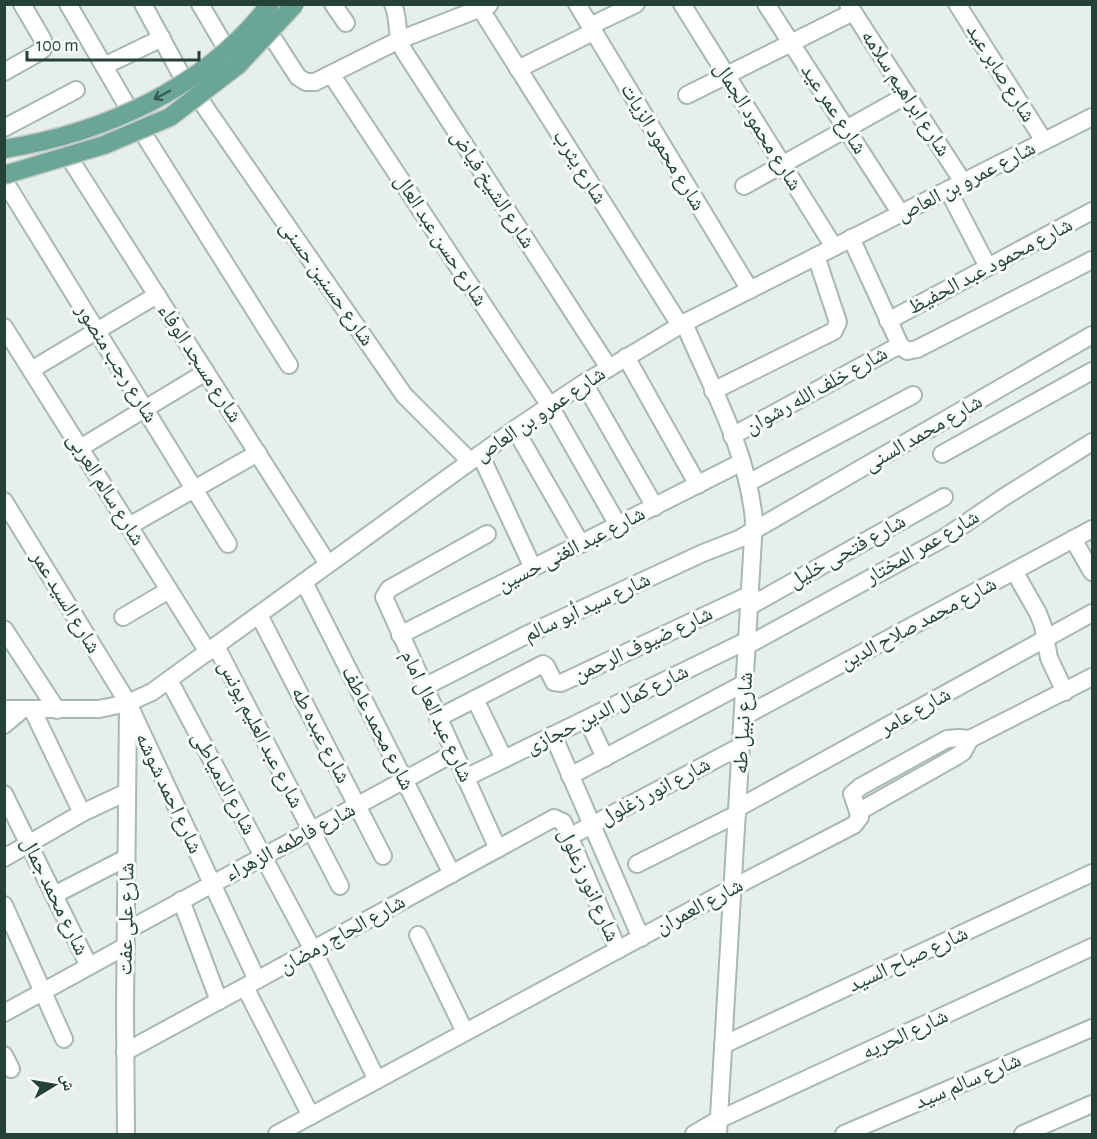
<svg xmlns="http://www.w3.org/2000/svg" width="1097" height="1139" font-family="'Alegreya Sans','Noto Naskh Arabic',sans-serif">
  <rect width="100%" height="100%" fill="#e6efeb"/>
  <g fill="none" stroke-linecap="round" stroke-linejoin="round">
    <!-- minor casing -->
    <g stroke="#a8b8b2" stroke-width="20">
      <g id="minor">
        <path d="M68,4L141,130L289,365"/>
        <path d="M143,4L191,93"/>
        <path d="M200,4L234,62"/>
        <path d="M333,4L346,23"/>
        <path d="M393,4C400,20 395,36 404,51L609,368"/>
        <path d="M577,4L750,290"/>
        <path d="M682,4L834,247"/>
        <path d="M766,4L901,214"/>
        <path d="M848,4L963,182"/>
        <path d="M957,4L1044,141"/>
        <path d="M480,8L680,325"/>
        <path d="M590,26L636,4"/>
        <path d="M267,29L298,77L306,82H315L399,40L489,5"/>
        <path d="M104,66L162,38"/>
        <path d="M518,69L593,32"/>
        <path d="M4,72L36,54L43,49V40L22,4"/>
        <path d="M331,74L550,406L618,525"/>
        <path d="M196,94L404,395L470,461"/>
        <path d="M687,95L853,12"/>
        <path d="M4,128L76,90"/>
        <path d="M72,162L328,564"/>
        <path d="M5,182L228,544"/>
        <path d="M744,186L907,95"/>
        <path d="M948,190L988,267"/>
        <path d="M851,238L900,345L907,351L917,349L1092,260"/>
        <path d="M888,321L1092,211"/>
        <path d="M684,323C711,387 748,451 754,521L718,1134"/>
        <path d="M4,327L208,652"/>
        <path d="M626,357L698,485"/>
        <path d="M31,370L157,295"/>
        <path d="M584,383L655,507"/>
        <path d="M713,391L834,331L838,322L816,256"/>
        <path d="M515,429L581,544"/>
        <path d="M732,436L900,345"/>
        <path d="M80,448L206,372"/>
        <path d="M480,454L533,568"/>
        <path d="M942,454L1092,371"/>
        <path d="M748,483L913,395"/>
        <path d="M4,501L128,703L257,980"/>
        <path d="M129,526L258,453"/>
        <path d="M487,534L389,589L384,597L498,849"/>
        <path d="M1073,539L1092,572"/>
        <path d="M1014,571L1038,613L1043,626L1049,658L1065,692"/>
        <path d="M304,582L452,874"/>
        <path d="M750,606L944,497"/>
        <path d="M259,615L383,856"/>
        <path d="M123,617L169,590"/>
        <path d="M4,629L57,710"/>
        <path d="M400,635L742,462"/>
        <path d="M748,645L944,538L1004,497L1092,442"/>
        <path d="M216,646L340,886"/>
        <path d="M169,680L313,950L377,1080"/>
        <path d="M424,687L528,634L703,553L739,539L1092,335"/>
        <path d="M475,699L504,759"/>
        <path d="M4,709H99L128,703L152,692L515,429L584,383L684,323L1092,117"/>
        <path d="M32,709L82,813"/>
        <path d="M743,717L1092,529"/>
        <path d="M438,718L543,664L546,666L554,682L561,683L751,594"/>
        <path d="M587,719L605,758"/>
        <path d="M4,725L23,709"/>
        <path d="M553,735L641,938"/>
        <path d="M570,776L745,683"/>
        <path d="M465,778L748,640"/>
        <path d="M4,794L89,966"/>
        <path d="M738,808L1092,613"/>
        <path d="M858,812L957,756L963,752L970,739"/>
        <path d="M569,837L741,746"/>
        <path d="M4,858L82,813L127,792"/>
        <path d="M637,864L737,814"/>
        <path d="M54,895L126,858"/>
        <path d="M181,900L219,1001"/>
        <path d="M4,905L64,1039"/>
        <path d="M126,931L454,753"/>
        <path d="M418,935L465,1032"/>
        <path d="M245,987L311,1116"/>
        <path d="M4,1013L126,946"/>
        <path d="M723,1045L1092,873"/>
        <path d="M125,1052L554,818L563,822L618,950"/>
        <path d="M4,1055L11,1069"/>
        <path d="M126,1134L125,1009L128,707"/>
        <path d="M277,1134L734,887L854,825L860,817L852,794L860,787L947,739L959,738L970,739L1092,677"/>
        <path d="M694,1134L718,1120L1092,947"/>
        <path d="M844,1134L1092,1028"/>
        <path d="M1023,1134L1092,1104"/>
      </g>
    </g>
    <!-- minor -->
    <use href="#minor" stroke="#fff" stroke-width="16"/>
    <!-- major-bridge casing -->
    <g stroke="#c2cac8" stroke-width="21" stroke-linecap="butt">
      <g id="major-bridge">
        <path d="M4,149C104,133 208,87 270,4"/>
        <path d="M4,175L104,145L170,117L238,65L295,4"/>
      </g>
    </g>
    <!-- major-bridge -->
    <use href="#major-bridge" stroke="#6aa596" stroke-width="18"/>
  </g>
  <!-- one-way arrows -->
  <defs><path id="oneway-shaft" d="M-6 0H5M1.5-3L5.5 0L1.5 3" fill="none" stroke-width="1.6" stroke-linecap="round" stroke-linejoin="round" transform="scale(1.5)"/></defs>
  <use stroke="#365b51" href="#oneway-shaft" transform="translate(162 95) rotate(152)"/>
  <g text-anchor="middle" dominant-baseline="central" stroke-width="6" stroke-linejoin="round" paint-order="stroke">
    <!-- street labels -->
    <g font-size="21" fill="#24423a" stroke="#f7fbf9">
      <text transform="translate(1001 73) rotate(58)">شارع صابر عيد</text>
      <text transform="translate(906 93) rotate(57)">شارع ابراهيم سلامه</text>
      <text transform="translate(834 109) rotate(57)">شارع عمر عيد</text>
      <text transform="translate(758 126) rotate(58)">شارع محمود الجمال</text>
      <text transform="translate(663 147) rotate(59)">شارع محمود الزيات</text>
      <text transform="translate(580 167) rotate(58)">شارع يثرب</text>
      <text transform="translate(966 181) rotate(-27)">شارع عمرو بن العاص</text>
      <text transform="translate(493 189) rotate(57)">شارع الشيخ فياض</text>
      <text transform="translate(441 240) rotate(57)">شارع حسن عبد العال</text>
      <text transform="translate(990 266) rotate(-28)">شارع محمود عبد الحفيظ</text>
      <text transform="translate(327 283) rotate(55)">شارع حسنين حسنى</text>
      <text transform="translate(117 363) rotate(58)">شارع رجب منصور</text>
      <text transform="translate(200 363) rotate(57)">شارع مسجد الوفاء</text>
      <text transform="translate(816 390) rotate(-29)">شارع خلف الله رشوان</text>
      <text transform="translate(540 414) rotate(-34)">شارع عمرو بن العاص</text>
      <text transform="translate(923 433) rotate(-30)">شارع محمد السنى</text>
      <text transform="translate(106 489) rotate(58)">شارع سالم العربى</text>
      <text transform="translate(922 547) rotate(-30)">شارع عمر المختار</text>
      <text transform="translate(571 549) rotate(-27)">شارع عبد الغنى حسين</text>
      <text transform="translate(847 551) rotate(-29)">شارع فتحى خليل</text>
      <text transform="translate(66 602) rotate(59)">شارع السيد عمر</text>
      <text transform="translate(587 607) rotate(-25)">شارع سيد أبو سالم</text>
      <text transform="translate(918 623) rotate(-28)">شارع محمد صلاح الدين</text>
      <text transform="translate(643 644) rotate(-25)">شارع ضيوف الرحمن</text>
      <text transform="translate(607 709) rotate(-26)">شارع كمال الدين حجازى</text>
      <text transform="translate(915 711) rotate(-29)">شارع عامر</text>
      <text transform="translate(437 716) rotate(65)">شارع عبد العال امام</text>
      <text transform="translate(743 723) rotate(-87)">شارع نبيل طه</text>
      <text transform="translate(378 728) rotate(63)">شارع محمد عاطف</text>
      <text transform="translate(261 734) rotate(63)">شارع عبد العليم يونس</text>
      <text transform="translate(321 735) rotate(63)">شارع عبده طه</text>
      <text transform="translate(224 783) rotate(62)">شارع الدمياطى</text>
      <text transform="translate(655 791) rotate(-28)">شارع انور زغلول</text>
      <text transform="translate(169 793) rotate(65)">شارع احمد شوشه</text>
      <text transform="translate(290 842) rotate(-28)">شارع فاطمه الزهراء</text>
      <text transform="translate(589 885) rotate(66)">شارع انور زعلول</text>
      <text transform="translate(55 896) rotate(64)">شارع محمد جمال</text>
      <text transform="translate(699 906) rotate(-28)">شارع العمران</text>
      <text transform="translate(126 919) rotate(-89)">شارع على عفت</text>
      <text transform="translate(342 934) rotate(-29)">شارع الحاج رمضان</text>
      <text transform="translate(908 959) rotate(-25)">شارع صباح السيد</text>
      <text transform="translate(905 1034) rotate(-25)">شارع الحريه</text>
      <text transform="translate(968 1081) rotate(-23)">شارع سالم سيد</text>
    </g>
  </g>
  <!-- border -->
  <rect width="1097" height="1139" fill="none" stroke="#24423a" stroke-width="12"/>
  <!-- north arrow -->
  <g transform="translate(54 1085) rotate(79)" stroke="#f7fbf9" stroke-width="4.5" paint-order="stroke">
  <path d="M0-4.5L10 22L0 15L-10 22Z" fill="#24423a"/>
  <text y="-9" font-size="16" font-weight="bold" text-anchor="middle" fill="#24423a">ش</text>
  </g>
  <!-- scale -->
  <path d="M27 51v9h172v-9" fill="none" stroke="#24423a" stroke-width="3"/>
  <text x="36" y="51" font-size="18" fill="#24423a" stroke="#f7fbf9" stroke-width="4.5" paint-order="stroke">100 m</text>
</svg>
